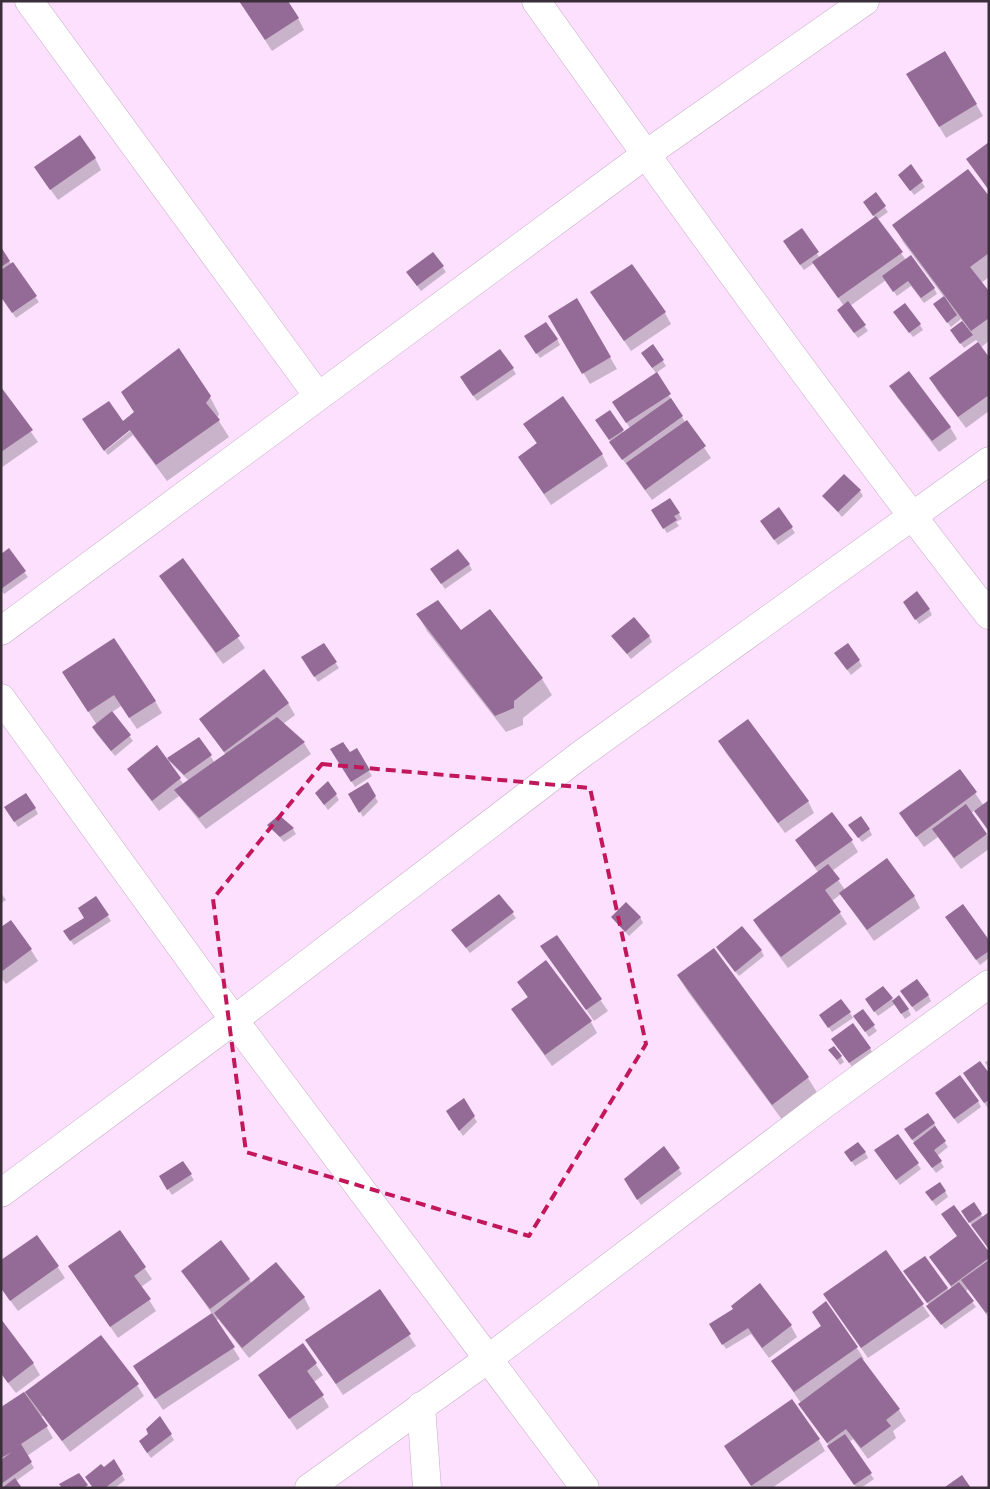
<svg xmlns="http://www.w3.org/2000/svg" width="990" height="1489" font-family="Signika,sans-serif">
  <rect width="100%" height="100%" fill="#fce0fd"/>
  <!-- shadow -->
  <g fill="#0003" fill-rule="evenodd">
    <path d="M240,1L298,18L304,30L272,51Z"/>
    <path d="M908,74L976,104L983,116L946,138Z"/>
    <path d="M989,143V191L967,159Z"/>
    <path d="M95,158L101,170L58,200L43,179Z"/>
    <path d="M911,166L925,187L914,195L903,180Z"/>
    <path d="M875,194L888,212L877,220L906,260L934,288L937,294L924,303L911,286L897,296L886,280L850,306L868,331L858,338L841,316L844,306L814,263L804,270L787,247L801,230L820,258L875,218L867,207Z"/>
    <path d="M989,198V277L981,283L989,293V341L980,348L989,359V411L966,428L937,390L931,378L979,343L976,340L964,348L955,335L952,330L963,322L961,319L951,327L938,310L944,297L903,242L894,225Z"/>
    <path d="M1,250L39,302L16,318L1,296Z"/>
    <path d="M433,253L446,272L421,291L411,278Z"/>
    <path d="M576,300L617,369L590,384L550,316Z"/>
    <path d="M599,304L665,313L671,324L631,351Z"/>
    <path d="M898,318L920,325L923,330L913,337Z"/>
    <path d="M557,339L560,345L540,358L529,342Z"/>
    <path d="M653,346L666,366L656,373L645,358Z"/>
    <path d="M513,369L516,374L477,401L464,383Z"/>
    <path d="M656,374L685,422H687L711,458L652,500L618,453L600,426L610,412L624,433L630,428L617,408Z"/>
    <path d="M891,386L950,427L957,439L939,452L897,397Z"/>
    <path d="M1,389L38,442L1,468Z"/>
    <path d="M210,397L219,414L217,418L229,437L167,481L133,435L108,455L105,451L130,431V428Z"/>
    <path d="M525,425L602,454L608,466L551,505L519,457L537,444Z"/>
    <path d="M860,491L863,496L842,517L824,496Z"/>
    <path d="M670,499L682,519L676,522L679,526L667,533L652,510Z"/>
    <path d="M779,509L795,533L778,545L765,527Z"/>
    <path d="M1,555L24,572L28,577L4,594L1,590Z"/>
    <path d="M183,560L245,648L223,664L167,587L160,576Z"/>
    <path d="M469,564L472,570L445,589L435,575Z"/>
    <path d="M908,608L929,609L932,615L919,624Z"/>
    <path d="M418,615L461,632L542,679L552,695L523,718V725L506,732L427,631Z"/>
    <path d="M649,636L652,642L631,659L616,641Z"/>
    <path d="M323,645L339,668L318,682L303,658Z"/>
    <path d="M839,659L859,661L862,666L851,675Z"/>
    <path d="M63,673L155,701L162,713L137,729L121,706L112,712L133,741L115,756L96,733L93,727L97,725Z"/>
    <path d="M288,703L295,715L283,724L304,743L311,754L206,829L179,796L159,811L135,780L129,769L167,760L199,739L215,763L226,755L200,719ZM170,762L189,781L184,785L169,763Z"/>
    <path d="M719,741L808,801L814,813L785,833L726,753Z"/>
    <path d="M332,750L350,754L356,750L372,776L355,787Z"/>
    <path d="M959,770L984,806L989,802V833L975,810L971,813L989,838V849L961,869L938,837L924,847L900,814Z"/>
    <path d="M368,784L378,802L363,817L350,794Z"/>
    <path d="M336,795L339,800L328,810L320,799Z"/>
    <path d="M35,808L38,814L18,827L9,813Z"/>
    <path d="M279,817L293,829L296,834L284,842L269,825Z"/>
    <path d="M869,829L872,835L862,842L853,831Z"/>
    <path d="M796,840H851L858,852L832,871L845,890L914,896L920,908L874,941L841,894L832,901L847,924L788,968L761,932L754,921L818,872Z"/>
    <path d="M1,893L6,900L1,903Z"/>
    <path d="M499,895L516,918L470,953L456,935Z"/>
    <path d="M96,898L111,921L74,945L68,937L85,918Z"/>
    <path d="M612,917H640L643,923L629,936Z"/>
    <path d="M950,923L989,942V958L980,965Z"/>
    <path d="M1,928L31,950L38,961L6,984L1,978Z"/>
    <path d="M556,936L608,1011L594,1021L542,946Z"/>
    <path d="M714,950L808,1078L818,1094L783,1121L688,992L678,976Z"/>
    <path d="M761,950L764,956L739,976L721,953Z"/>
    <path d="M518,982L591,1022L597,1033L552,1066L512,1010L528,998Z"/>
    <path d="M928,995L931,1001L916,1012L905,997Z"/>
    <path d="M892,998L893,1001L908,1009L911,1015L905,1019L895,1004L878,1016L870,1005Z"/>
    <path d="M862,1010L877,1031L869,1037L858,1021Z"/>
    <path d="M850,1013L853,1018L832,1032L824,1020Z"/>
    <path d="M836,1045L870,1048L873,1054L853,1068Z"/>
    <path d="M830,1050L841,1057L844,1062L840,1065Z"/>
    <path d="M989,1060V1069L985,1062Z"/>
    <path d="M964,1074L989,1075L988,1108L967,1079Z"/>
    <path d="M940,1099L978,1101L981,1107L958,1124Z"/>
    <path d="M464,1100L477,1122L463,1136L450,1117Z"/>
    <path d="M934,1123L937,1129L936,1130L948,1147L937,1156L944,1167L936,1173L909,1135Z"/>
    <path d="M897,1135L921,1169L900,1185L879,1156Z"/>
    <path d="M664,1148L682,1174L641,1205L625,1179Z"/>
    <path d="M865,1152L868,1158L855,1166L849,1158Z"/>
    <path d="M182,1162L194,1180L172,1195L160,1177Z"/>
    <path d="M945,1191L948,1197L936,1206L930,1198Z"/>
    <path d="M974,1203L983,1218L989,1213V1250L966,1217Z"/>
    <path d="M942,1214L989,1254V1318L968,1289L965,1292L976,1307L945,1329L931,1311L929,1305L908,1276L947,1288L949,1291L952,1288L930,1257L958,1237Z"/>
    <path d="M119,1232L152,1279L141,1287L156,1311L118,1338L69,1267Z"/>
    <path d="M37,1236L65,1278L18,1311L1,1288Z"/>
    <path d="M886,1252L930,1316L868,1358L831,1305Z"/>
    <path d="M182,1271L249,1279L252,1284L304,1297L310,1309L249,1358L218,1319L216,1321L240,1359L163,1410L141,1377L213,1315Z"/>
    <path d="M380,1291L416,1346L343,1395L306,1340Z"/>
    <path d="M826,1303L857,1348L864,1359L862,1360L899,1410L906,1421L893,1431L896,1438L868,1459L853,1439L849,1442L874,1479L861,1488H857L831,1451L829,1446L806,1415L800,1404L801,1403L780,1373L822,1327Z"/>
    <path d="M1,1321L33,1363L40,1375L16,1393L1,1374Z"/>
    <path d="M711,1325L791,1326L797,1337L769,1358L751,1334L726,1349Z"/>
    <path d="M101,1337L137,1385L144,1396L70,1452L43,1416L41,1417L53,1438L27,1456L34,1468L16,1481L20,1488H1V1409Z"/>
    <path d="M303,1345L323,1375L314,1382L329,1407L297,1430L260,1376Z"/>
    <path d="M160,1418L174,1440L151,1458L143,1447Z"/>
    <path d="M819,1440L825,1451L772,1488H753L732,1457Z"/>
    <path d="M113,1461L125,1480L115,1488H93L103,1469Z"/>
  </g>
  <!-- building -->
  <g fill="#946b96">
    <path d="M239,1H288L299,18L265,40Z"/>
    <path d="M945,51L977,104L939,127L906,74Z"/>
    <path d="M80,135L96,158L50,190L34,167Z"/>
    <path d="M989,142V190L966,159Z"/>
    <path d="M911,164L923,181L910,191L898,175Z"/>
    <path d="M968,169L989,196V253L970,267L989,291V318L971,331L892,225Z"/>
    <path d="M876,192L886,206L873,216L863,202Z"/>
    <path d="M876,216L903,252L838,298L812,262Z"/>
    <path d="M802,228L819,252L800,265L783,241Z"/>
    <path d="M1,247L10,261L1,267Z"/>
    <path d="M433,252L444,266L417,286L406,272Z"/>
    <path d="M911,255L935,288L921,298L908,281L893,292L882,276Z"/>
    <path d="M13,262L37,296L12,313L1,297V270Z"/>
    <path d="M632,264L666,312L624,341L590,292Z"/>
    <path d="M944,296L957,315L947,323L933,304Z"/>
    <path d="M577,298L611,357L582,374L548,316Z"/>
    <path d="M848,301L866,325L854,333L837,310Z"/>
    <path d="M905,303L921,324L909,333L893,312Z"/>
    <path d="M962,321L973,335L960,344L950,330Z"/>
    <path d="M546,322L558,339L536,354L524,336Z"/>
    <path d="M978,342L989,357V395L958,417L929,378Z"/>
    <path d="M653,344L664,360L652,368L641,353Z"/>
    <path d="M179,348L211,396L206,403L220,420L156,465L130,430L104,451L82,419L109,401L123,421L134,412L121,392Z"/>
    <path d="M500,349L514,368L473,396L460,377Z"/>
    <path d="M909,371L951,427L932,441L889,386Z"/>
    <path d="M657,372L671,394L626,423L612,402Z"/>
    <path d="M1,387L33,430L1,452Z"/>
    <path d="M563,396L603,454L544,494L518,457L537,443L523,424Z"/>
    <path d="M671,398L683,416L622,460L609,442Z"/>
    <path d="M610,410L624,430L609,440L595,420Z"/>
    <path d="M687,420L706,446L645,490L626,463Z"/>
    <path d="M844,474L861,490L838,512L822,496Z"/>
    <path d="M670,498L680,513L674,516L677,520L663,529L651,510Z"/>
    <path d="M779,507L793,527L774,540L760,521Z"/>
    <path d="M9,548L26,571L1,589V554Z"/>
    <path d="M458,549L470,564L441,584L430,569Z"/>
    <path d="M183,558L240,636L216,653L159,576Z"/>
    <path d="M917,591L930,609L915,620L903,602Z"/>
    <path d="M438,600L461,630L490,609L543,678L514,701V708L495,716L416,614Z"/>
    <path d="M634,617L650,636L627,654L611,636Z"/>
    <path d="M114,638L156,701L129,718L114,695L88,712L62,672Z"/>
    <path d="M324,643L337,662L314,677L301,657Z"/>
    <path d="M848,643L860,660L847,670L834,653Z"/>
    <path d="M264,669L289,703L224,752L199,719Z"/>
    <path d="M112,711L131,735L111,751L92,727Z"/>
    <path d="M277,717L305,742L199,818L174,790Z"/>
    <path d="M748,719L809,801L778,823L718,741Z"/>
    <path d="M199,737L212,755L184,775L167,758Z"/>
    <path d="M343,742L350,752L357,748L370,770L351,782L330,749Z"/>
    <path d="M157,745L181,778L152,801L127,769Z"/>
    <path d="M960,769L977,792L916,837L899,813Z"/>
    <path d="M328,781L337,794L324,805L315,793Z"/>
    <path d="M368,782L376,796L359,813L348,794Z"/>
    <path d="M26,793L36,808L14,822L4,807Z"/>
    <path d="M989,800V831L974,811Z"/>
    <path d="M966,804L987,834L954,858L932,829Z"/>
    <path d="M832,812L853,840L815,867L795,840Z"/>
    <path d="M279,815L294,828L280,837L267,825Z"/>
    <path d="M861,816L870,829L858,838L848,825Z"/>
    <path d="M887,858L915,896L867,930L839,893Z"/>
    <path d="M828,864L840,879L825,890L841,912L781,957L753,920Z"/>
    <path d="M499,894L514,912L466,948L451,930Z"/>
    <path d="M96,896L109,915L70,941L63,931L84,918L78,908Z"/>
    <path d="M626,902L641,917L625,932L611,917Z"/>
    <path d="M963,904L989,940V951L976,960L945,917Z"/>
    <path d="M11,920L32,949L1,972V927Z"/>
    <path d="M742,926L762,950L735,972L716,947Z"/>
    <path d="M557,935L602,999L586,1010L540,946Z"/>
    <path d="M714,948L809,1077L772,1105L677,975Z"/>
    <path d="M546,960L592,1021L545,1055L511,1009L528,997L517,982Z"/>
    <path d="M917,979L929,995L912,1007L900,991Z"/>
    <path d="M883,986L893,998L874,1012L865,999Z"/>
    <path d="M899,995L909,1009L901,1014L892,1001Z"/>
    <path d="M841,999L851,1012L828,1028L819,1015Z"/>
    <path d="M863,1009L875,1025L865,1032L853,1016Z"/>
    <path d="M853,1023L871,1048L849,1063L831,1039Z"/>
    <path d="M834,1046L842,1056L837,1060L828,1050Z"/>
    <path d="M980,1061L989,1073V1100L984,1103L963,1073Z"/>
    <path d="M960,1075L979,1101L954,1119L935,1093Z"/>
    <path d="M464,1098L475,1116L459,1131L446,1111Z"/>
    <path d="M928,1113L935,1123L912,1140L904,1129Z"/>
    <path d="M935,1126L946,1141L934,1150L942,1161L932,1168L913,1143Z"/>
    <path d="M898,1134L919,1163L896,1180L874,1150Z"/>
    <path d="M858,1142L866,1152L851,1162L844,1152Z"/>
    <path d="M664,1146L680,1168L637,1200L624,1179Z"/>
    <path d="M183,1161L192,1174L167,1190L159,1176Z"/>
    <path d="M940,1182L946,1191L932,1201L925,1192Z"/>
    <path d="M974,1202L982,1214L969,1223L961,1211Z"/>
    <path d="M954,1205L989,1252V1258L951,1286L929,1257L957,1236L941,1214Z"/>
    <path d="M989,1212V1249L971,1225Z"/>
    <path d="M120,1230L146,1267L134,1276L151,1299L110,1327L68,1266Z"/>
    <path d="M37,1235L59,1266L10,1301L1,1288V1260Z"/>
    <path d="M221,1240L250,1279L210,1309L181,1271Z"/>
    <path d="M886,1250L924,1304L861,1348L823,1294Z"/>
    <path d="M925,1256L948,1288L927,1303L903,1271Z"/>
    <path d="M989,1260V1311L986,1313L961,1280Z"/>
    <path d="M276,1262L305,1297L242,1348L214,1313Z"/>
    <path d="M959,1282L974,1301L941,1325L926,1306Z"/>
    <path d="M760,1283L792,1325L762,1348L748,1328L722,1345L709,1324L733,1309L731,1306Z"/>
    <path d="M380,1289L411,1334L336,1384L305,1340Z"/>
    <path d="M826,1301L858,1347L794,1392L771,1361L821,1326L812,1312Z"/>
    <path d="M212,1313L235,1347L155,1399L133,1366Z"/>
    <path d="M1,1319L34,1363L8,1383L1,1373Z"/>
    <path d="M101,1335L139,1384L62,1441L25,1392Z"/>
    <path d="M303,1343L317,1363L307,1371L324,1395L289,1419L258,1375Z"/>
    <path d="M861,1357L900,1409L886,1420L891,1426L861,1448L846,1429L827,1443L798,1404Z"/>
    <path d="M24,1392L48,1426L21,1444L32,1462L1,1484V1460L12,1452L1,1458V1407Z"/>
    <path d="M792,1399L820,1439L751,1486L724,1446Z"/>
    <path d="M160,1416L172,1434L147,1453L139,1441L148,1434L146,1429Z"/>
    <path d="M845,1434L872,1473L854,1485L827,1446Z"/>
    <path d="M114,1459L123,1474L105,1488H93L85,1477L101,1464L104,1467Z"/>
    <path d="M79,1473L88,1485L84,1488H62L59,1484Z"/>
    <path d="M962,1475L971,1488H946L945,1487Z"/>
    <path d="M15,1478L22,1488H2Z"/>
  </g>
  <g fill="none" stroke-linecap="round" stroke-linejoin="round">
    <!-- minor casing -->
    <g stroke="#c6abc7" stroke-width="29">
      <g id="minor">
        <path d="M29,1L318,396"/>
        <path d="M536,1C684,208 832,415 989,615"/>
        <path d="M1,631L645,155L865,1"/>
        <path d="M1,698L234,1020L585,1488"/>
        <path d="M1,1193L234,1020L583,753L989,461"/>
        <path d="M421,1406L427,1488"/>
        <path d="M309,1488L488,1359L823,1105L989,984"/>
      </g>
    </g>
    <!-- minor -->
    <use href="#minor" stroke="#fff" stroke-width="28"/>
  </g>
  <!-- marked area -->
  <path fill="none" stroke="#c2185b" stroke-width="4" stroke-dasharray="10 6" stroke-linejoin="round" d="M322,764L590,788L646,1044L529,1236L246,1152L213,899Z"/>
  <!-- border -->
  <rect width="990" height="1489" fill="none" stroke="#392e39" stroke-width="5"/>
</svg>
